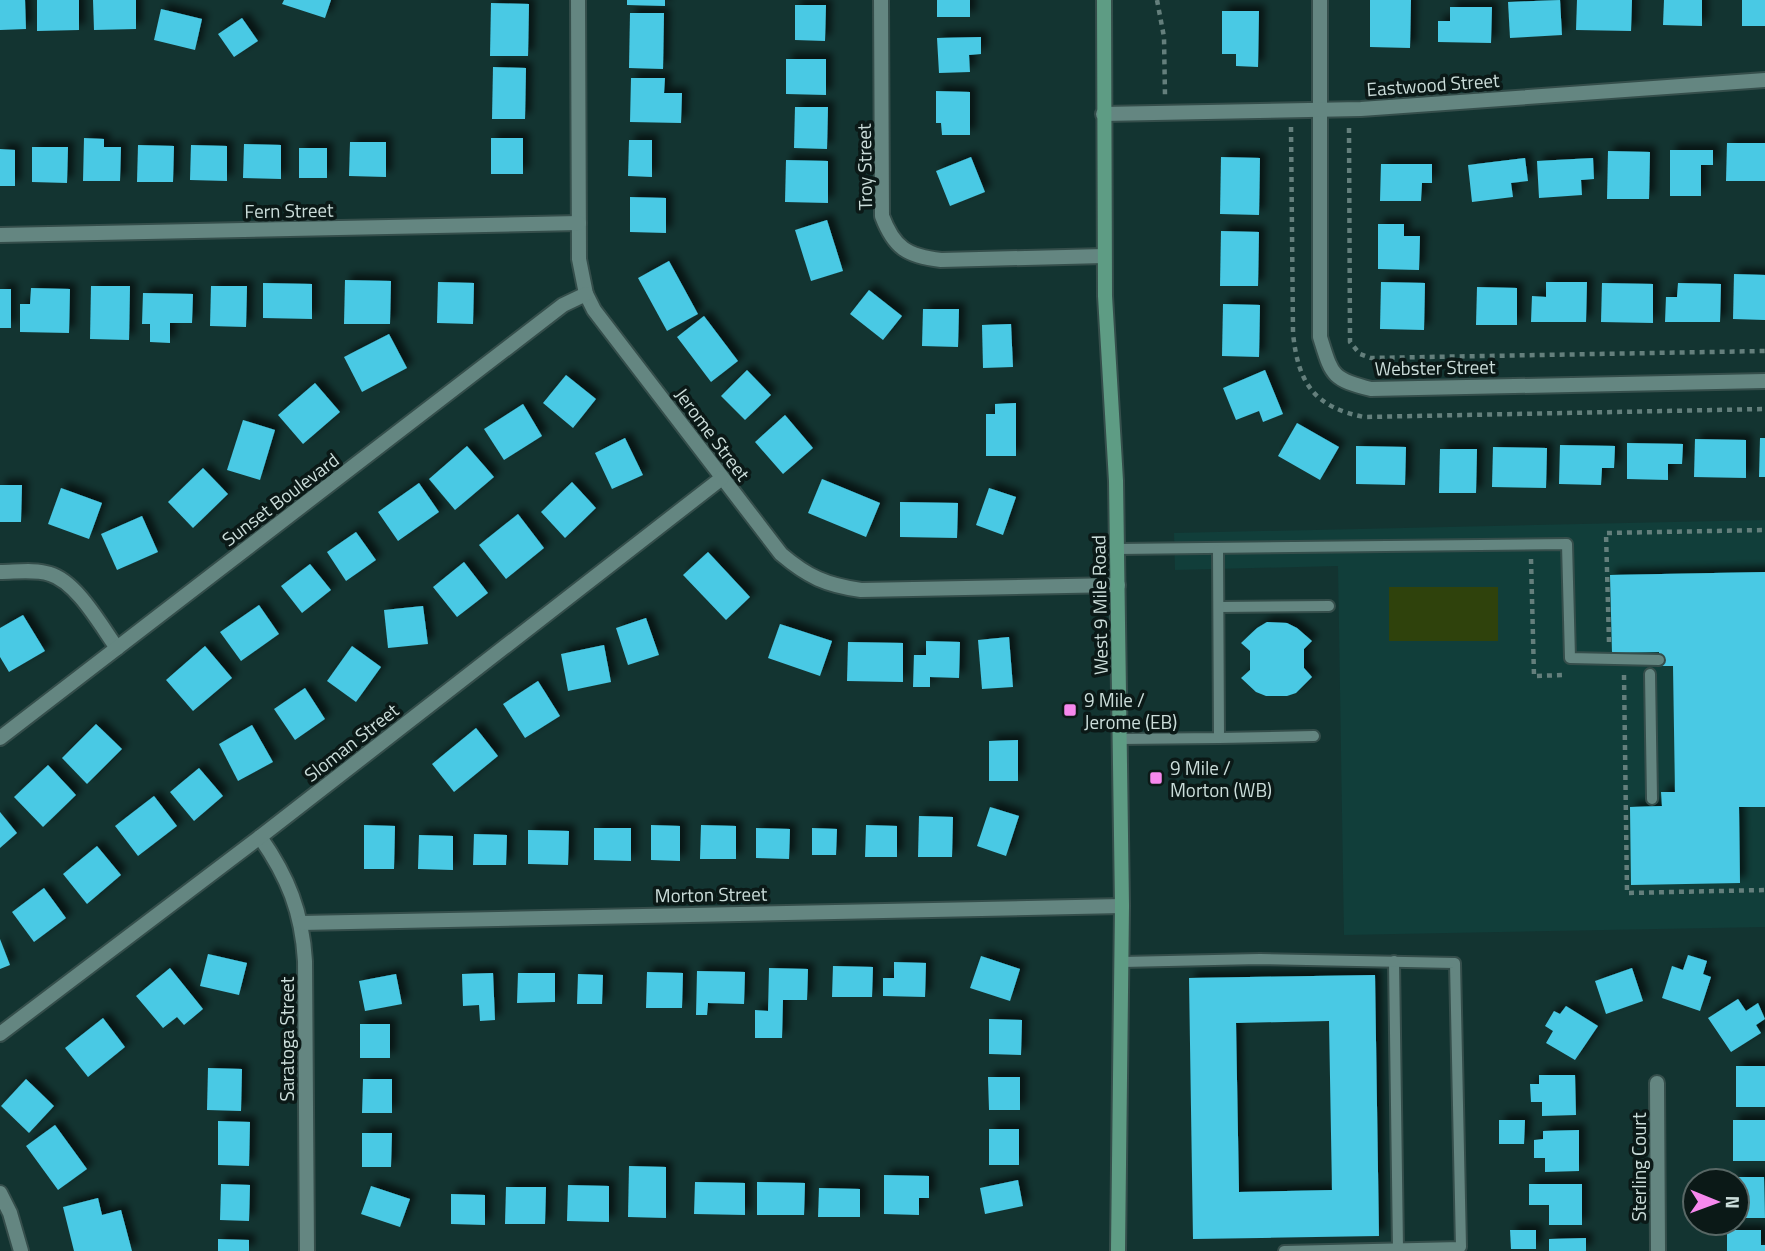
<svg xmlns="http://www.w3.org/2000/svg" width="1765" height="1251" font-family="'Titillium Web',sans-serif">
  <defs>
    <filter id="shadow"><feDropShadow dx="6" dy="-6" stdDeviation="3.5" flood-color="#0009"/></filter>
  </defs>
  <rect width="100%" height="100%" fill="#133431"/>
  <!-- built -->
  <path fill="#113e3a" d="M1765,520V927L1344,935L1338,566L1175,570L1174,533Z"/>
  <!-- green -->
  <rect fill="#2f420c" x="1389" y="587" width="109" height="54"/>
  <!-- building -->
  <g fill="#4ac9e4" fill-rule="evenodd" filter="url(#shadow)">
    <path d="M0,0H25L26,29L0,30Z"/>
    <path d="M37,0H79V30L37,31Z"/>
    <path d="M93,0H136V29L94,30Z"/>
    <path d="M284,0H331L325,18L282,4Z"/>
    <path d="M627,0H665V6L627,5Z"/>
    <rect x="937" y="0" width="33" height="17"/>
    <path d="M1370,0H1411L1410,48L1370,47Z"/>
    <path d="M1560,0L1562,35L1510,38L1508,2Z"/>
    <path d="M1577,0H1632L1631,31L1576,30Z"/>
    <path d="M1664,0H1702V26L1663,25Z"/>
    <rect x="1742" y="0" width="23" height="26"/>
    <path d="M491,3L529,4L528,56H490Z"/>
    <path d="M795,5H826L825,41L795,40Z"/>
    <path d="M1450,7H1492L1491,43L1438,42V21H1450Z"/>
    <path d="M161,9L202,19L195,50L154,40Z"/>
    <path d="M1222,11H1259L1258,67L1236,66V54H1222Z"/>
    <path d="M630,13H664L663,69L629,68Z"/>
    <path d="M242,18L258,41L234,57L218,34Z"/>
    <path d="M981,37V54L969,55L970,72L939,73L937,38Z"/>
    <path d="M786,59H826V95L786,94Z"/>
    <path d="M493,67L526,68L525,119H492Z"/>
    <path d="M631,78H665L664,93H682L681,123L630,122Z"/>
    <path d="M936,91L970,92V135H942L941,123H936Z"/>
    <path d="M795,107H828L827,149L794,148Z"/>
    <path d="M84,138L104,139V147H121L120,181H83Z"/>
    <rect x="491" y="138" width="32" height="36"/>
    <path d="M629,140H652V177L628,176Z"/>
    <path d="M350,142H386V177L349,176Z"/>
    <path d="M1727,143H1765V181H1726Z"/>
    <path d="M244,144L281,145V179L243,178Z"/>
    <path d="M138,145L174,146L173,182H137Z"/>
    <path d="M191,145L227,146V181L190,180Z"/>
    <path d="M32,147H68L67,183L32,182Z"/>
    <rect x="299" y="148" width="28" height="30"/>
    <path d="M0,149L15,150V186H0Z"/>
    <path d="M1670,150H1713V165H1701V196H1670Z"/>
    <path d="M1608,151L1650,152L1649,199H1607Z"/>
    <path d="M971,157L985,192L950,206L936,171Z"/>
    <path d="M1221,157L1260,158L1259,215L1220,214Z"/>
    <path d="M1525,158L1528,181L1511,183L1513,197L1472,202L1468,165Z"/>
    <path d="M1593,158L1594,179L1581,180L1582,195L1539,198L1537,161Z"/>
    <path d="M786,160L828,161V203L785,202Z"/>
    <path d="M1381,164H1432V183H1422L1421,201H1380Z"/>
    <path d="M630,197L666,198V233L630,232Z"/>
    <path d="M827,220L843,271L811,281L795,230Z"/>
    <path d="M1378,224H1404V236H1420L1419,270L1378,269Z"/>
    <path d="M1221,231L1259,232L1258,286H1220Z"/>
    <path d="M669,261L698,314L667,331L638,278Z"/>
    <path d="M1734,274L1765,275V320L1733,319Z"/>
    <path d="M345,280L391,281L390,324H344Z"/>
    <path d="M438,282L474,283L473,324L437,323Z"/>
    <path d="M1381,282L1425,283L1424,330L1380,329Z"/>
    <path d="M1546,282H1587L1586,322H1531L1532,296L1546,297Z"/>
    <path d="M263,283L312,284V319L263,318Z"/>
    <path d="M1602,283L1653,284V323L1601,322Z"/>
    <path d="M1678,283L1721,284L1720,322H1665L1666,297H1677Z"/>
    <path d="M91,286H130L129,340L90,339Z"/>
    <path d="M211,286H247L246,327L210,326Z"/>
    <path d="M1477,287L1517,288V325H1476Z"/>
    <path d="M31,288L70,289L69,333L20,332V304H30Z"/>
    <rect x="0" y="289" width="11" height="39"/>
    <path d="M869,290L902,316L883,340L850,314Z"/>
    <path d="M143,293L193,294L192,323H170V343L150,342V324H142Z"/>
    <path d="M1223,304L1260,305L1259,357L1222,356Z"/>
    <path d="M923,309H959L958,347L922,346Z"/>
    <path d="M704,316L738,361L711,382L677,337Z"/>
    <path d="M1011,324L1013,367L983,368L982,325Z"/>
    <path d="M389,334L407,368L362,392L344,357Z"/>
    <path d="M747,370L771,395L745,420L721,396Z"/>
    <path d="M1265,370L1283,414L1263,422L1259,411L1236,420L1223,388Z"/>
    <path d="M566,375L596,399L573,428L543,403Z"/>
    <path d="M315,383L340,412L303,444L278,415Z"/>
    <path d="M1016,403V456H986V414H995V404Z"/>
    <path d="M523,404L542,436L504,460L484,429Z"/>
    <path d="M785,415L813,448L783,474L755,442Z"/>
    <path d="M243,420L275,430L260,480L227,470Z"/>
    <path d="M1297,423L1339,447L1320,480L1278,456Z"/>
    <path d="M625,438L643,475L612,489L595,453Z"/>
    <path d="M1760,438H1765V477H1759Z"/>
    <path d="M1695,439L1746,440V478L1694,477Z"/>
    <path d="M1627,443L1683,444L1682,464H1668V480L1627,479Z"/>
    <path d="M1560,445L1615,446L1614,468H1602L1601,485L1559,484Z"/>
    <path d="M467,446L494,477L455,510L429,479Z"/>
    <path d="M1356,446L1406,447L1405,485L1356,484Z"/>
    <path d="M1493,447L1547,448L1546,488L1492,487Z"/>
    <path d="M1440,449H1477L1476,493H1439Z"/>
    <path d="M203,468L228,494L193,528L168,502Z"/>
    <path d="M822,479L880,503L866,537L808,513Z"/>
    <path d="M572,482L596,508L565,538L541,512Z"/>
    <path d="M419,483L439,512L398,541L378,512Z"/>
    <path d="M0,485H22L21,522H0Z"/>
    <path d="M61,488L102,503L89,539L48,524Z"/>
    <path d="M989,488L1016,497L1003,535L976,525Z"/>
    <path d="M900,502L958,503L957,538L900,537Z"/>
    <path d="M518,514L544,548L506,579L479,545Z"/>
    <path d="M142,516L158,552L117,570L101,534Z"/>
    <path d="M356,532L376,560L346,581L327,552Z"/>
    <path d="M708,552L750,597L726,620L683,575Z"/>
    <path d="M464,562L488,593L457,617L433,587Z"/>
    <path d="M310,564L331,590L302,613L281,586Z"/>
    <path d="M1765,572V807H1739L1740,883L1631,885L1630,807L1662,806L1661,792H1675L1673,666H1659V652L1612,653L1610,575Z"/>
    <path d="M259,605L279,634L241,661L220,632Z"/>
    <path d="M423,606L428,644L388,648L384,610Z"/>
    <path d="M23,615L45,651L9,672L0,657V628Z"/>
    <path d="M646,618L659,655L628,665L616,628Z"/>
    <path d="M1267,622L1287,623L1297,628L1312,641L1304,649V668L1312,677L1296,693L1287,696H1266L1256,692L1241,678L1250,670V651L1241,643L1257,628Z"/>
    <path d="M780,624L832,641L820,676L768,658Z"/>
    <path d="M1009,637L1013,687L982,689L978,640Z"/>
    <path d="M926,641L960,642L959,678L930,677V687H913L914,655H926Z"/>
    <path d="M848,642L903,643V682L847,681Z"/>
    <path d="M604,645L611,682L568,691L561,654Z"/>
    <path d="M205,646L232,678L193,711L166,680Z"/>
    <path d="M352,646L381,667L356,702L327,681Z"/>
    <path d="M538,681L560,716L525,738L503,704Z"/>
    <path d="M305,688L325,719L295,740L274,709Z"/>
    <path d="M96,724L122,749L87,784L62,758Z"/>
    <path d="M252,725L273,762L238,781L219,744Z"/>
    <path d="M476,728L498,756L454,792L432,764Z"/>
    <path d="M1018,740V781H989V741Z"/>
    <path d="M48,765L76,795L43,827L14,797Z"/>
    <path d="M199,768L223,796L194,821L170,792Z"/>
    <path d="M154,796L177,826L138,856L115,826Z"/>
    <path d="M990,807L1019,816L1006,856L977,846Z"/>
    <path d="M0,812L17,833L0,848Z"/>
    <path d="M919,816L953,817L952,857H918Z"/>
    <path d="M364,825L395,826L394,869H364Z"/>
    <path d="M651,825L680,826V861L651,860Z"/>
    <path d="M701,825L736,826V859H700Z"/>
    <path d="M866,825L897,826V857H865Z"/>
    <path d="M594,828H631V861L594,860Z"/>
    <path d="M756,828L790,829L789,859L756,858Z"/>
    <path d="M812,828L837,829L836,855H812Z"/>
    <path d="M528,830L569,831L568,865L528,864Z"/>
    <path d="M474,834L507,835L506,865H473Z"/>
    <path d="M419,835L453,836V870L418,869Z"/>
    <path d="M97,846L121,875L87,904L63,874Z"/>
    <path d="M44,888L66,918L34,942L12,912Z"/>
    <path d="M0,939L10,965L0,969Z"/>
    <path d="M208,954L247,963L239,995L200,986Z"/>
    <path d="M1688,955L1707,961L1703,974L1711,977L1700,1011L1662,998L1672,966L1683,970Z"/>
    <path d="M981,956L1020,969L1010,1001L970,988Z"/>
    <path d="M894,962L926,963L925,997L883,996V978H894Z"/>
    <path d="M833,966L873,967L872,997H832Z"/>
    <path d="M170,968L203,1009L184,1025L177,1017L163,1028L136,996Z"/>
    <path d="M769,968L808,969L807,1000H783L782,1038H755V1010L768,1011Z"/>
    <path d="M1632,968L1643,1001L1606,1014L1595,981Z"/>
    <path d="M697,971L745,972L744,1004L708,1003L707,1015H696Z"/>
    <path d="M647,972L683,973L682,1008H646Z"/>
    <path d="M493,973L495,1020L480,1021L479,1005L463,1006L462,974Z"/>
    <path d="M518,973H555V1002L517,1003Z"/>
    <path d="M396,974L402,1004L365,1011L359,981Z"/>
    <path d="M578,974L603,975L602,1004H577Z"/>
    <path d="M1375,975L1379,1236L1193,1239L1189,978ZM1329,1021L1332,1190L1239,1192L1236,1023Z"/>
    <path d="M1738,999L1746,1011L1758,1003L1765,1019L1756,1025L1761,1033L1731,1052L1708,1018Z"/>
    <path d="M1566,1006L1598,1026L1575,1060L1546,1043L1553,1031L1545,1026L1554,1011L1560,1014Z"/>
    <path d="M103,1018L125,1047L88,1077L65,1048Z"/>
    <path d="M989,1019L1022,1020L1021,1055L989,1054Z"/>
    <rect x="360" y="1024" width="30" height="34"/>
    <rect x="1736" y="1066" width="29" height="41"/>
    <path d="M208,1068L242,1069L241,1111L207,1110Z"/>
    <path d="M1539,1075H1575L1576,1115L1542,1116V1102H1531L1530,1084H1539Z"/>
    <path d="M988,1077H1020V1110H989Z"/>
    <path d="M26,1079L54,1106L29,1133L1,1106Z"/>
    <path d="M363,1079H392V1113H362Z"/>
    <path d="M1499,1120H1525L1524,1144H1499Z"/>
    <rect x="1733" y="1120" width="32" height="41"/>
    <path d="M218,1121L250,1122L249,1166L218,1165Z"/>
    <path d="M55,1125L87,1169L58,1190L26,1146Z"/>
    <rect x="989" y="1129" width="30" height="36"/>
    <path d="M1579,1130V1171L1545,1172V1158H1534V1140L1543,1139V1131Z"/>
    <path d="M362,1133H392L391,1167H362Z"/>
    <path d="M629,1166L666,1167V1218L628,1217Z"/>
    <path d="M884,1175L929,1176V1198H919V1215L884,1214Z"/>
    <path d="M1730,1177H1764L1765,1218H1737V1181H1730Z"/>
    <path d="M1018,1180L1023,1206L985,1214L980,1188Z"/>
    <path d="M695,1182L745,1183V1215L694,1214Z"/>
    <path d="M757,1182L805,1183L804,1215H757Z"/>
    <path d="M221,1184L250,1185L249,1221L220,1220Z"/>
    <path d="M1529,1184H1582V1225H1549V1205H1529Z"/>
    <path d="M568,1185L609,1186V1222L567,1221Z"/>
    <path d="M371,1186L410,1199L400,1227L361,1214Z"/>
    <path d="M506,1187H546L545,1224H505Z"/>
    <path d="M819,1188L860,1189V1217H818Z"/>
    <path d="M451,1194L485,1195V1225L451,1224Z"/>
    <path d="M98,1198L102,1215L121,1210L132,1251H74L63,1207Z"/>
    <path d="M1510,1230H1536V1249H1511Z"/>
    <path d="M1727,1230H1761V1245H1765V1251H1727Z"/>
    <path d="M1586,1238V1251H1549V1239Z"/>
    <path d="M218,1239L249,1240V1251H218Z"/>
  </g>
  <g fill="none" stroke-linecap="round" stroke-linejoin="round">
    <!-- service casing -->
    <g stroke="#354e4b" stroke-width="14">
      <g id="service">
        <path d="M1117,549L1567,544L1570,658L1659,660"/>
        <path d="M1219,607L1329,606"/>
        <path d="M1650,674L1652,799"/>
        <path d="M1219,738L1314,736"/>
        <path d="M1119,739L1219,738L1218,550"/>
        <path d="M1394,961L1398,1249"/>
        <path d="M1122,962L1260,959L1455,963L1461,1247L1284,1251"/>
      </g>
    </g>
    <!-- minor casing -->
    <g stroke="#354e4b" stroke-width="18">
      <g id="minor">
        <path d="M578,0L579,259L586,294L594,310L781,554C808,577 826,585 861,590L1118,585"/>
        <path d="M881,0L882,216C894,248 907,256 941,260L1104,256"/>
        <path d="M1320,0V337C1332,375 1331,379 1371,389L1765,381"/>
        <path d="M1103,114L1361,109L1765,80"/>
        <path d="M0,235L579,223"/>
        <path d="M0,572C16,572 35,569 50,574C77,582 101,626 117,648"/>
        <path d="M0,738L563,305L586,294"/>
        <path d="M260,837C288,877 302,912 305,961L307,1251"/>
        <path d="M301,923L1122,906"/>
        <path d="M0,1034L260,837L722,478"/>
        <path d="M1657,1083L1658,1251"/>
        <path d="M0,1193L10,1213L21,1251"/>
      </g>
    </g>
    <!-- secondary casing -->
    <g stroke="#354e4b" stroke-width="18">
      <path id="secondary" d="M1104,0L1105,296L1116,481L1122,906L1118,1251"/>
    </g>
    <!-- path -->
    <g stroke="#647f7c" stroke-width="4.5" stroke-dasharray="5 5" stroke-linecap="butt">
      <path d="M1157,0L1164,37L1165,96"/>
      <path d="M1291,127L1293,333C1298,383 1314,407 1364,417L1765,409"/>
      <path d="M1349,128L1350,342L1360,354L1371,358L1765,351"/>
      <path d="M1531,559L1534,676L1565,675"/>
      <path d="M1609,642L1606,533L1765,530"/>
      <path d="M1624,675L1627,893L1765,890"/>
    </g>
    <!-- service -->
    <use href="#service" stroke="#648681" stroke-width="10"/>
    <!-- minor -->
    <use href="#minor" stroke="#648681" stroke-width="14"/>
    <!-- secondary -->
    <use href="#secondary" stroke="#5e9c84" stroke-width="14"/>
  </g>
  <!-- markers -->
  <g fill="#f688ed" stroke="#0b1917" stroke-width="2.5">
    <rect x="1063" y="703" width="14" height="14" rx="3.5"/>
    <rect x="1149" y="771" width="14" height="14" rx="3.5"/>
  </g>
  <g text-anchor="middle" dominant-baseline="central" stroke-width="7" stroke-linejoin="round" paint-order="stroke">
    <!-- street labels -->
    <g font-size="19" fill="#cbddda" stroke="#0b1917">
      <text transform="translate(1433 84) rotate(-4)">Eastwood Street</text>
      <text transform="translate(864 167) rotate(-91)">Troy Street</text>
      <text transform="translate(289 210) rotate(-1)">Fern Street</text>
      <text transform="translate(1435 367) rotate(-1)">Webster Street</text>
      <text transform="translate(713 434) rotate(53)">Jerome Street</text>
      <text transform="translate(280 499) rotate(-37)">Sunset Boulevard</text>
      <text transform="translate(1099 605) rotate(-91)">West 9 Mile Road</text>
      <text transform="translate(351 742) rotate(-38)">Sloman Street</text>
      <text transform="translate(711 894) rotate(-1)">Morton Street</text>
      <text transform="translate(286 1039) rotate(-90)">Saratoga Street</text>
      <text transform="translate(1638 1167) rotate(-90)">Sterling Court</text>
    </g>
    <!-- poi labels -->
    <g font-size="19" fill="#cbddda" stroke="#0b1917" text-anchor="start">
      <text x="1084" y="699">9 Mile /<tspan x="1084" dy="22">Jerome (EB)</tspan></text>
      <text x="1170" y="767">9 Mile /<tspan x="1170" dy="22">Morton (WB)</tspan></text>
    </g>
  </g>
  <!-- north arrow -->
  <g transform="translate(1716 1202) rotate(91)"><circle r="33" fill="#0b1917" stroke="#586765" stroke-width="2"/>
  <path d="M0-5L12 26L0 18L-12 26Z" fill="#f688ed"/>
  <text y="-10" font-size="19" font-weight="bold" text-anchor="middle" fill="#cbddda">N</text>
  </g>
</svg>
